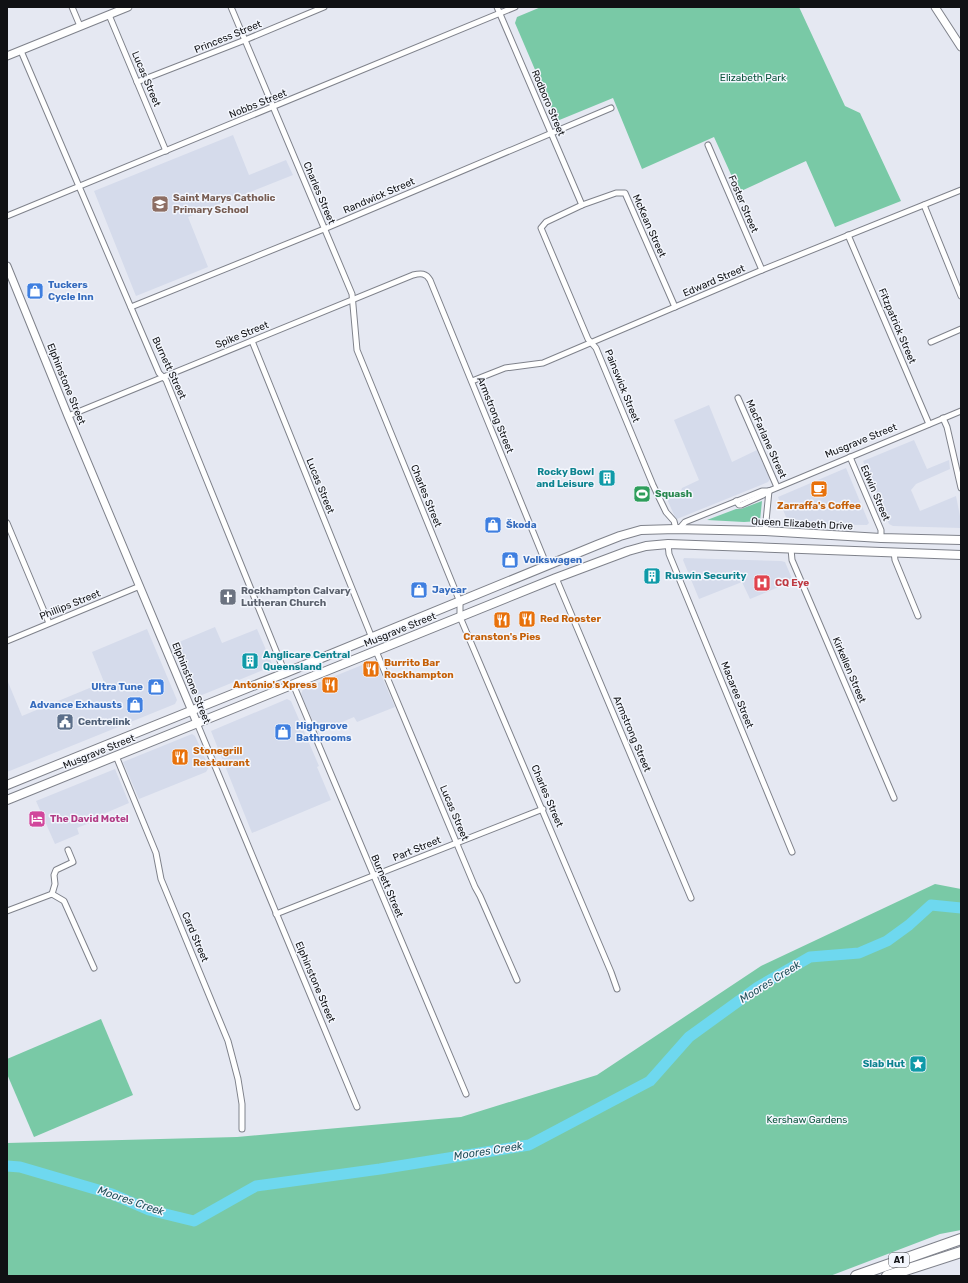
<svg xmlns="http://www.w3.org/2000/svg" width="968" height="1283" font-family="Rubik,sans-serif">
  <rect width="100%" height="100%" fill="#e5e8f2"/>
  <!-- built -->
  <g fill="#d5dbeb">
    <path d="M233,135L249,175L286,160L293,175L188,217L208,267L136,296L94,191Z"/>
    <path d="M709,405L732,462L757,450L770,479L768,482L677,519L675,517L667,499L680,494L682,488L699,480L674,420Z"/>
    <path d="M914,440L927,469L949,460L950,469L916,484L911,490L920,511L956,496L961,521L960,528L893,526L889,524L863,461Z"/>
    <path d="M846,468L869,523L867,525L791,524L788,522L778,497Z"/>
    <path d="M684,558L781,561L785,562L793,581L750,599L742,582L699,599L683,560Z"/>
    <path d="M215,627L222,643L257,629L273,666L197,697L192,695L172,645Z"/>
    <path d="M147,629L177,700L175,704L7,772V682H8L22,716L104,682L92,652Z"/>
    <path d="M372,661L376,663L395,707L357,722L354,717L318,732L301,695L303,689Z"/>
    <path d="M287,699L291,701L319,766L317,767L331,800L252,833L211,731Z"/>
    <path d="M192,734L195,736L209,767L206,772L139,799L123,762Z"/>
    <path d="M115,769L129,803L101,815L102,818L77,828L79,834L55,844L36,801Z"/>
  </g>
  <!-- green -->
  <g fill="#79c9a6">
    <path d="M541,7H799L845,106L860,113L901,201L835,227L806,161L739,192L714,137L642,169L613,98L557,121L515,23L517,17Z"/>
    <path d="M762,501L760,521L744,522L707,520L736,509H741Z"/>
    <path d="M935,884L961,889V1230L940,1234L830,1276H7V1143L237,1137L461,1117L597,1075L761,966Z"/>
    <path d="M101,1019L133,1095L34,1137L7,1074V1059Z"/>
  </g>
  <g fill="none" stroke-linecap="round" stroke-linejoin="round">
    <!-- river -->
    <path stroke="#6ed8ef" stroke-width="11" d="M7,1166L20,1167L112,1194L149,1210L194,1221L256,1186L380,1169L529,1145L650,1081L689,1037L758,987L810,957L859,953L887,941L909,925L931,905L961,908"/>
    <!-- street casing -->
    <g stroke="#7f828b" stroke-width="7">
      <g id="street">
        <path d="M72,7L80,26"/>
        <path d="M231,7L352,294L357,350L460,602V617L611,972L617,989"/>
        <path d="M497,7L582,205"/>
        <path d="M109,15L166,151"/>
        <path d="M21,51L159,373L166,380L285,673"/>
        <path d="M137,82L245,40L324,7"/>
        <path d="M708,145L762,270"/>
        <path d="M924,205L961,296"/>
        <path d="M7,216L515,7"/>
        <path d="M848,235L929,424"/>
        <path d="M131,307L324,229L611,108"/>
        <path d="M675,307L625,193H616L582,205L546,222L541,228L588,339L596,348L653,485L666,512L674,521L676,529"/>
        <path d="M252,341L372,638"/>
        <path d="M931,342L961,329"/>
        <path d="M472,381L505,368L543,363L762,270L961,190"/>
        <path d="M738,398L777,487"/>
        <path d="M68,416L413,275C421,273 426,273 430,280L547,566"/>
        <path d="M943,418L947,427L961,488"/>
        <path d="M850,457L881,530V538"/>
        <path d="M736,501L739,505H741L763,495L769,491L961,411"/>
        <path d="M7,523L49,623"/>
        <path d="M679,529L685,522L762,491H769"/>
        <path d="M765,531L769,491"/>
        <path d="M668,544L669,554L792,852"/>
        <path d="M791,549L792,560L894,798"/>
        <path d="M894,552L895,560L918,616"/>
        <path d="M556,578L691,898"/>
        <path d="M7,641L140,586"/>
        <path d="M376,651L475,887L480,896L517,980"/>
        <path d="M293,684L466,1094"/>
        <path d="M197,723L357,1107"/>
        <path d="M116,756L156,853L161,879L228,1041L238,1079L242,1104V1129"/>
        <path d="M52,894L64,901L94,968"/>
        <path d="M52,894L55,884L54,875L56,870L73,862L68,850"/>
        <path d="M7,911L52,894"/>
        <path d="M276,914L543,809"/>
      </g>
    </g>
    <!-- secondary casing -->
    <g stroke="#7f828b" stroke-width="9">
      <g id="secondary">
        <path d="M935,7L961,47"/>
        <path d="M7,56L128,7"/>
        <path d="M7,266L68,416L197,723"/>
      </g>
    </g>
    <!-- primary casing -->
    <g stroke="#7f828b" stroke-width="10">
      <g id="primary">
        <path d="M7,785L285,673L597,545L620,536L641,530L676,529L765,531L881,538L961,540"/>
        <path d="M7,800L556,578L628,551L646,546L668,544L961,555"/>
      </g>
    </g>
    <!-- highway casing -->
    <g stroke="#7f828b" stroke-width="12">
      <g id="highway">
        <path d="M856,1276L961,1239"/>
        <path d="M887,1276L961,1252"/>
      </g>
    </g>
    <!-- street -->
    <use href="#street" stroke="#fff" stroke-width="5"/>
    <!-- secondary -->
    <use href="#secondary" stroke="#fff" stroke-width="7"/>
    <!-- primary -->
    <use href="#primary" stroke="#fff" stroke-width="8"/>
    <!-- highway -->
    <use href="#highway" stroke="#fff" stroke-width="10"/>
  </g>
  <!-- icons -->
  <defs>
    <g id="school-square" transform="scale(0.9)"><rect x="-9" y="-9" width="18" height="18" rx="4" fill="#8d6e63" stroke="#f3f6fd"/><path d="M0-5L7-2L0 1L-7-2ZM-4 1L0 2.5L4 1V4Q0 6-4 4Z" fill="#fff"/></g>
    <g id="shop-square" transform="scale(0.9)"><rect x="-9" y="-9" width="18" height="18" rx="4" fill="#3f7fe0" stroke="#f3f6fd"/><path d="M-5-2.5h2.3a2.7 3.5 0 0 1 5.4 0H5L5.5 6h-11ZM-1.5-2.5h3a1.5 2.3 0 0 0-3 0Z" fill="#fff"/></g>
    <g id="building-square" transform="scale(0.9)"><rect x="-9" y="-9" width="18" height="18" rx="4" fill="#0f9aa8" stroke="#f3f6fd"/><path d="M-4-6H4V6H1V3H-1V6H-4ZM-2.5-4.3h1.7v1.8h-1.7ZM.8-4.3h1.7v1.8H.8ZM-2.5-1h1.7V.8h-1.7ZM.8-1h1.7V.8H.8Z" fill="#fff"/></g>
    <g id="cafe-square" transform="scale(0.9)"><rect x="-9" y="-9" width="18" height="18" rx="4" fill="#e8710a" stroke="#f3f6fd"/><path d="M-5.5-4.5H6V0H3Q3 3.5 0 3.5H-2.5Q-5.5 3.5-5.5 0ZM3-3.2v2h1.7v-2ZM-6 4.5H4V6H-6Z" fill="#fff"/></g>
    <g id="stadium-square" transform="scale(0.9)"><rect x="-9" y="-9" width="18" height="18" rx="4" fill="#2e9e5b" stroke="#f3f6fd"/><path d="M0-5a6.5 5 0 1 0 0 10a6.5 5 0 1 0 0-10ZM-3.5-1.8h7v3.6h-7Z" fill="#fff"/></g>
    <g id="hospital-square" transform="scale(0.9)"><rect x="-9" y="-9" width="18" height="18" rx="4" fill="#e0444e" stroke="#f3f6fd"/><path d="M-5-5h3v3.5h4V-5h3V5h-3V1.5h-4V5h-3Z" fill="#fff"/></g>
    <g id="church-square" transform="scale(0.9)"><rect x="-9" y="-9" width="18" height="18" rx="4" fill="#6b7280" stroke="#f3f6fd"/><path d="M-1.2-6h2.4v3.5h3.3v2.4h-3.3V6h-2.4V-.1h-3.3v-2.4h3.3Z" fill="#fff"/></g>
    <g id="restaurant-square" transform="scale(0.9)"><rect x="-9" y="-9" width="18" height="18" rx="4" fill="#e8710a" stroke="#f3f6fd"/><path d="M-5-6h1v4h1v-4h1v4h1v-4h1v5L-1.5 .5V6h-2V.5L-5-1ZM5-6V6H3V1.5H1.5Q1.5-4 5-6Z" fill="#fff"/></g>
    <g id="civic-square" transform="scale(0.9)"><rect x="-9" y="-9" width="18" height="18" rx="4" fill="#5c6f8a" stroke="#f3f6fd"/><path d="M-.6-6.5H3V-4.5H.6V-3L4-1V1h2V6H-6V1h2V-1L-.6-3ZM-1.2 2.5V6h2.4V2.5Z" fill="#fff"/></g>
    <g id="hotel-square" transform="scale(0.9)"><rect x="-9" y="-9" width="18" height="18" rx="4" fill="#d1479c" stroke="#f3f6fd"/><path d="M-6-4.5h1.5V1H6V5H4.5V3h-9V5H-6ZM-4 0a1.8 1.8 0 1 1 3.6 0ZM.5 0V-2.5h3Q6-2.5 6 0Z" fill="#fff"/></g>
    <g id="sight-square" transform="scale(0.9)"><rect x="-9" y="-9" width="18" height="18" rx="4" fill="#0f9aa8" stroke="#f3f6fd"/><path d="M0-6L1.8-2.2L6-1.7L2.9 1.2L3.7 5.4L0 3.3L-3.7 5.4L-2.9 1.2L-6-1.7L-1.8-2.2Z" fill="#fff"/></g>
  </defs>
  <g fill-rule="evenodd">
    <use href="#school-square" x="160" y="204"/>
    <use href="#shop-square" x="35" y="291"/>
    <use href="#building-square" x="607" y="478"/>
    <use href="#cafe-square" x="819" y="489"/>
    <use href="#stadium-square" x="642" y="494"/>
    <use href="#shop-square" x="493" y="525"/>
    <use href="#shop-square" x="510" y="560"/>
    <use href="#building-square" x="652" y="576"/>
    <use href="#hospital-square" x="762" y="583"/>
    <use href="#shop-square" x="419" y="590"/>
    <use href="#church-square" x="228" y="597"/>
    <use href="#restaurant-square" x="527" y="619"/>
    <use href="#restaurant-square" x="502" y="620"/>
    <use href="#building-square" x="250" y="661"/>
    <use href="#restaurant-square" x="371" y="669"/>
    <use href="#restaurant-square" x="330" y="685"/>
    <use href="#shop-square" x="156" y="687"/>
    <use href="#shop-square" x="135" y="705"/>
    <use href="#civic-square" x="65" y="722"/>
    <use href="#shop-square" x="283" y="732"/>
    <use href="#restaurant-square" x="180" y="757"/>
    <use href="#hotel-square" x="37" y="819"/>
    <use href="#sight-square" x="918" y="1064"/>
  </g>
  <g text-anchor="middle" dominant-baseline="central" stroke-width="3" stroke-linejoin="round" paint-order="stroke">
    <!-- shield labels -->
    <rect fill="#f3f6fd" stroke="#54565a" stroke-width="1" x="889" y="1253" width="20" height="14" rx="3"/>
    <g font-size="9" font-weight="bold" fill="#101114">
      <text x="899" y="1260">A1</text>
    </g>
    <!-- street labels -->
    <g font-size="10" fill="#101114" stroke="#f3f6fd">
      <text transform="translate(228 37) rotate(-22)">Princess Street</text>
      <text transform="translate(146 79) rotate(67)">Lucas Street</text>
      <text transform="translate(548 103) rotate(67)">Rodboro Street</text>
      <text transform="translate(258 104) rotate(-22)">Nobbs Street</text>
      <text transform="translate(319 193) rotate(67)">Charles Street</text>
      <text transform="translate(379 196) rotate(-23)">Randwick Street</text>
      <text transform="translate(743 204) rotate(67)">Foster Street</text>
      <text transform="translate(649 226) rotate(66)">McKean Street</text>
      <text transform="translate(714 281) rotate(-23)">Edward Street</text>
      <text transform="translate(897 326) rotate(67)">Fitzpatrick Street</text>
      <text transform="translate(242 335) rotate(-22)">Spike Street</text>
      <text transform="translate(169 368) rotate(65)">Burnett Street</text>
      <text transform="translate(66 384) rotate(68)">Elphinstone Street</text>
      <text transform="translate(622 386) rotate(68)">Painswick Street</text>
      <text transform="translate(495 415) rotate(68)">Armstrong Street</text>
      <text transform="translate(766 439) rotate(66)">MacFarlane Street</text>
      <text transform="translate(861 441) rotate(-22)">Musgrave Street</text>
      <text transform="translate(320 486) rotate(68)">Lucas Street</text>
      <text transform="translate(875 493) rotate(67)">Edwin Street</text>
      <text transform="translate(426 496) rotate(68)">Charles Street</text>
      <text transform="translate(802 524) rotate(3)">Queen Elizabeth Drive</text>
      <text transform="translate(70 605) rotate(-22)">Phillips Street</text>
      <text transform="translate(400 630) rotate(-22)">Musgrave Street</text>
      <text transform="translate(849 670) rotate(67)">Kirkellen Street</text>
      <text transform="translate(191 683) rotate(68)">Elphinstone Street</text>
      <text transform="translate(737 695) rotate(68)">Macaree Street</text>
      <text transform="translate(632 734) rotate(67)">Armstrong Street</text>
      <text transform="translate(99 752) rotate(-22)">Musgrave Street</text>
      <text transform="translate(547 796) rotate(67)">Charles Street</text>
      <text transform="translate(454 813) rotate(67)">Lucas Street</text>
      <text transform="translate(417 849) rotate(-22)">Part Street</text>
      <text transform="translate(387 886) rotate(67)">Burnett Street</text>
      <text transform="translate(195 937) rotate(67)">Card Street</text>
      <text transform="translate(315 982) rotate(67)">Elphinstone Street</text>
    </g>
    <!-- park labels -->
    <g font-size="10" fill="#0b553c" stroke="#f3f6fd">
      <text x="753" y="78">Elizabeth Park</text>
      <text x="807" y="1120">Kershaw Gardens</text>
    </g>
    <!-- education labels -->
    <g font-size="10" font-weight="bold" fill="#785e54" stroke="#f3f6fd" text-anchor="start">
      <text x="173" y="198">Saint Marys Catholic<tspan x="173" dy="12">Primary School</tspan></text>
    </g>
    <!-- shop labels -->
    <g font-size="10" font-weight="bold" fill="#366cbe" stroke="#f3f6fd" text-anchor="start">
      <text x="48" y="285">Tuckers<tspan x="48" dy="12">Cycle Inn</tspan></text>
      <text x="506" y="525">Škoda</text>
      <text x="523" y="560">Volkswagen</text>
      <text x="432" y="590">Jaycar</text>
      <text x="143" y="687" text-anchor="end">Ultra Tune</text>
      <text x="122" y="705" text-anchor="end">Advance Exhausts</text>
      <text x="296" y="726">Highgrove<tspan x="296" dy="12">Bathrooms</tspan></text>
    </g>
    <!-- culture labels -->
    <g font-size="10" font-weight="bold" fill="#0d838f" stroke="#f3f6fd" text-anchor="end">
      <text x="594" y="472">Rocky Bowl<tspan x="594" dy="12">and Leisure</tspan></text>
      <text x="665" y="576" text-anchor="start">Ruswin Security</text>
      <text x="263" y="655" text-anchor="start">Anglicare Central<tspan x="263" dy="12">Queensland</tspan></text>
      <text x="905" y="1064">Slab Hut</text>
    </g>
    <!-- leisure labels -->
    <g font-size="10" font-weight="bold" fill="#27864d" stroke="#f3f6fd" text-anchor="start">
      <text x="655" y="494">Squash</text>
    </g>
    <!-- food labels -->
    <g font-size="10" font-weight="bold" fill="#c56008" stroke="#f3f6fd" text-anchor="start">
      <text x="819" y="506" text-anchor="middle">Zarraffa's Coffee</text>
      <text x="540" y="619">Red Rooster</text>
      <text x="502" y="637" text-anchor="middle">Cranston's Pies</text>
      <text x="384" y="663">Burrito Bar<tspan x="384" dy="12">Rockhampton</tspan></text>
      <text x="317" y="685" text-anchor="end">Antonio's Xpress</text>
      <text x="193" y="751">Stonegrill<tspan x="193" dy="12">Restaurant</tspan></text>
    </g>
    <!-- health labels -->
    <g font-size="10" font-weight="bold" fill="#be3a42" stroke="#f3f6fd" text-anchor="start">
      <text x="775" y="583">CQ Eye</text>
    </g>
    <!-- worship labels -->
    <g font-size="10" font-weight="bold" fill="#5b616d" stroke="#f3f6fd" text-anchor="start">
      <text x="241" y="591">Rockhampton Calvary<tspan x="241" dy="12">Lutheran Church</tspan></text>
    </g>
    <!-- service labels -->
    <g font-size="10" font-weight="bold" fill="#4e5e75" stroke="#f3f6fd" text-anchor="start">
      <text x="78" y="722">Centrelink</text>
    </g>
    <!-- hotel labels -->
    <g font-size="10" font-weight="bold" fill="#b23c85" stroke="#f3f6fd" text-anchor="start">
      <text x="50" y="819">The David Motel</text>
    </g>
    <!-- water labels -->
    <g font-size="11" font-style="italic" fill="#22515b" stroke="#f3f6fd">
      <text transform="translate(770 982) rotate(-32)">Moores Creek</text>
      <text transform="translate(488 1151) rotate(-9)">Moores Creek</text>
      <text transform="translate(131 1201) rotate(19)">Moores Creek</text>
    </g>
  </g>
  <!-- border -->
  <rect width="968" height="1283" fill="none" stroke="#101114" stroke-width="16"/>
</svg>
